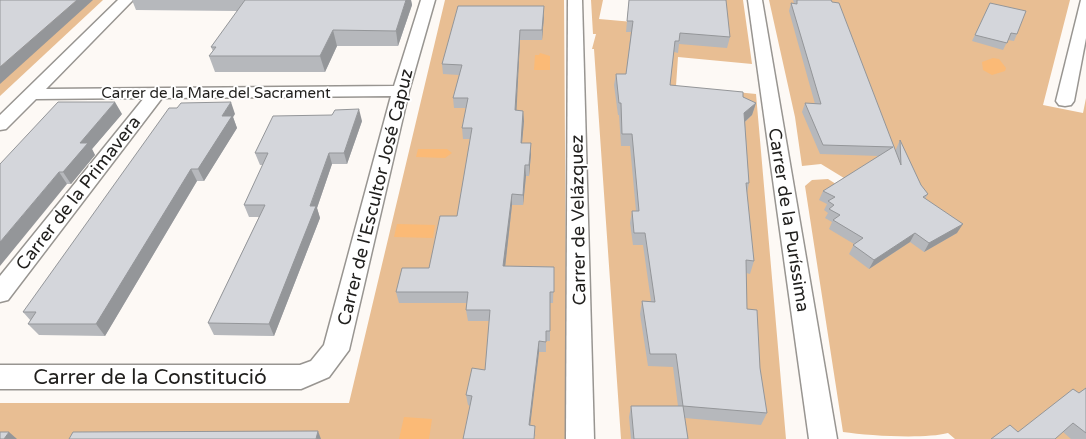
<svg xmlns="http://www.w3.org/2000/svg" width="1086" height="439" font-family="'Varela Round',sans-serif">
  <rect width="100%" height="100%" fill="#fdf9f5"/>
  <!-- green -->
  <g fill="#e8be93">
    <path d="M0,0H103L0,96Z"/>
    <path d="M445,0H564L567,439H0V403H349Z"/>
    <path d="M591,0H603L599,19L679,26L634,0H743L752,64L678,57L676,86L756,94L786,439H621L594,49H592L596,34H593Z"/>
    <path d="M769,0H1070L1043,105L1083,113L1086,98V439H955L948,433C926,439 870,436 843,432L805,186L812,180L828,179L893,220L903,214L821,164L802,166L795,117Z"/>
  </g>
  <!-- water -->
  <g fill="#fbba76">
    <path d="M540,53L550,56V70H534L535,55H539Z"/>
    <path d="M993,58L999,59L1006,68L1005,71L992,75L983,70L982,62Z"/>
    <path d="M418,149H447L452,153L445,158L416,157Z"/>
    <path d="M397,224L435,225L433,238L394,237Z"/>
    <path d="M404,417L432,419L429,439H399Z"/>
  </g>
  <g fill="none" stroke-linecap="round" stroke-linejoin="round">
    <!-- street casing -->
    <g stroke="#989591" stroke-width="3">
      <g id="street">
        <path d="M118,0H133L46,89L394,86L421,0H435L409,91L349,350L329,377L301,389H0V365H300L311,361L324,345L391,96L162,98L8,300L0,302V276L144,98L36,99L6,129L0,130V115Z"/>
        <path d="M568,0H582L594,439H566Z"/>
        <path d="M748,0H762L837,439H809Z"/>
        <path d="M1081,0H1086V38L1074,101L1071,105L1065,106L1059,105L1056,101Z"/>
      </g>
    </g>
    <!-- street -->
    <use href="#street" fill="#fff" fill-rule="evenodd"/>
  </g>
  <!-- wall -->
  <g fill="#b6b8bc">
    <path d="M132,0H411L412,5L398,46H337L325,72H215L209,56L213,51L211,47L238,11L136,10Z"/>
    <path d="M629,0L730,37L727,48L679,44L678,53L674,52L670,85L743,97L756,103L752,115L745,122L749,183L747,193L754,261L750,274L746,273L747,309L760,368L767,413L761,425L685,418L688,439H631L629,417L631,406H678L673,367L648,366L640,314L642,301H651L643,245H633L630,223L632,211H636L630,146H621L619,115H618L614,85L616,74H626L631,32H626Z"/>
    <path d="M793,0H831L896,152V149L900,140L921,185L928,194L925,199L957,233L924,252L910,242L869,269L849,254L854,244L829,229L832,222L825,218L828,213L824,210L827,204L819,200L823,191L879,156L820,154L802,112L805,103L815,104L789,11L791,3H794Z"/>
    <path d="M990,3L1017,34L1014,41L1008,40L1003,50L972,41Z"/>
    <path d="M544,16L542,40H520L516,110L523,111L524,121L522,143H531V154L529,176H526L523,205H512L505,266L554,267L553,303H550V341H546V352H539L530,425L536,436L468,405L466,395L485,370L489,321H468L466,310L467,303H399L396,292L429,268L457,216L470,139H463L462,128L466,108H454L453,98L459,75L443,74L442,64Z"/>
    <path d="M122,114L92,149L95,155L71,184H67L0,164Z"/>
    <path d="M235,114L233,117L237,128L204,181H197L105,336L39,335L28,324L31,321L23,312Z"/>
    <path d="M362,121L347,164H332L317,208L320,218L274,336L214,335L208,323L259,217H249L244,205L263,165H260L255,153Z"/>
    <path d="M1086,388V439H1071L1063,432H1018Z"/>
  </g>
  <!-- shaded-wall -->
  <g fill="#949699">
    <path d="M77,0H93L0,84V67Z"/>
    <path d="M406,0H411L412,5L398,46L396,31Z"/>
    <path d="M544,6V16L542,40V30Z"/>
    <path d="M333,30L337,46L325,72L320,56Z"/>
    <path d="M520,30V40L516,121L515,110Z"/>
    <path d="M115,102L122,114L92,149L95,155L71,184L63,172L80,143Z"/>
    <path d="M231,102L235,114L233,117L237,128L204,181L198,169L222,116Z"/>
    <path d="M756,103L752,115L741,125L744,113Z"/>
    <path d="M359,109L362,121L347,164L344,153Z"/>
    <path d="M523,111L524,121L521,154V143Z"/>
    <path d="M531,143V154L529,176V165Z"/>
    <path d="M329,153L332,164L317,208L320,218L274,336L269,324Z"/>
    <path d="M525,165L526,176L523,205V195Z"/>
    <path d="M191,169L197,181L105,336L96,324Z"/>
    <path d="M59,172L67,184L0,266V242Z"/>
    <path d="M512,194V205L504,277L503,266Z"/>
    <path d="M963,224L957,233L924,252L929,243Z"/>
    <path d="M915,233L910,242L869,269L874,260Z"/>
    <path d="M539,341V352L529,435V425Z"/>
    <path d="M318,431L321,439H316Z"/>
    <path d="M9,432L17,439H4Z"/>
  </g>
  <!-- building -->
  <g fill="#d4d6db" stroke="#949699">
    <path d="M0,0H77L0,67Z"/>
    <path d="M245,0H406L396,31L333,30L320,56H209L216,47H211Z"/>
    <path d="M629,0H726L730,37L680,33L679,41H675L670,85L743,92V97L756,103L744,113L749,183H746L754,261L746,260L747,309L757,310L760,368L767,413L683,406L688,439H634L631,406H683L676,354H650L642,301L655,302L645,233H634L632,211H639L632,134H622L621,103H619L616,74H626L633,21H627Z"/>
    <path d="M797,0H831L832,2L839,3L901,165L900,140L921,185L928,194L923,197L963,224L929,243L915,233L874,260L853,245L863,238L833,220L840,215L829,209L834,205L828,201L835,197L823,191L893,147L823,145L805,103L821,104L791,3L797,4Z"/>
    <path d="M990,3L1026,11L1017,34L1011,33L1007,43L975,35Z"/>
    <path d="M458,6H544L542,30H520L515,110L523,111L521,143H531L529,165H525L523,195L512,194L503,266L554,267V292H550V331H546V342L539,341L529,425L535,426L534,439H463L472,396L466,395L472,368L485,370L490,310H466L468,292H396L402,268H429L440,216H457L472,128H462L468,98H453L462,65L442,64Z"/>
    <path d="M58,102H115L80,143H88L63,172H59L0,242V164Z"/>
    <path d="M231,102L222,116H232L198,169H191L96,324H28L36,312H23L169,108H177L181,103Z"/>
    <path d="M359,109L344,153H329L310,206H316L269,324L208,323L265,205H244L268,153H255L273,116L332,115L335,110Z"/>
    <path d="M1086,388V433L1073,423L1055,439H991L1010,425L1018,432L1073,389L1079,393Z"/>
    <path d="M318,431L316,439H69L73,432Z"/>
    <path d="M0,432H9L4,439H0Z"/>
  </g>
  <g text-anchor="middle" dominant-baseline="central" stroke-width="4" stroke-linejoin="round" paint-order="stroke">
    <!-- far-street labels -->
    <g font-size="15" fill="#201f1d" stroke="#fff">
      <text x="216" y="93">Carrer de la Mare del Sacrament</text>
    </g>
    <!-- street labels -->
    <g font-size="18" fill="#201f1d" stroke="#fff">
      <text transform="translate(78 193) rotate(-52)">Carrer de la Primavera</text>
      <text transform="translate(375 197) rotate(-76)">Carrer de l'Escultor José Capuz</text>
      <text transform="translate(578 220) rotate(-91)">Carrer de Velázquez</text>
      <text transform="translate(789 220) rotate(81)">Carrer de la Puríssima</text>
    </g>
    <!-- near-street labels -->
    <g font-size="21" fill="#201f1d" stroke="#fff">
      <text x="150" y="377">Carrer de la Constitució</text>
    </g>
  </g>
</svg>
